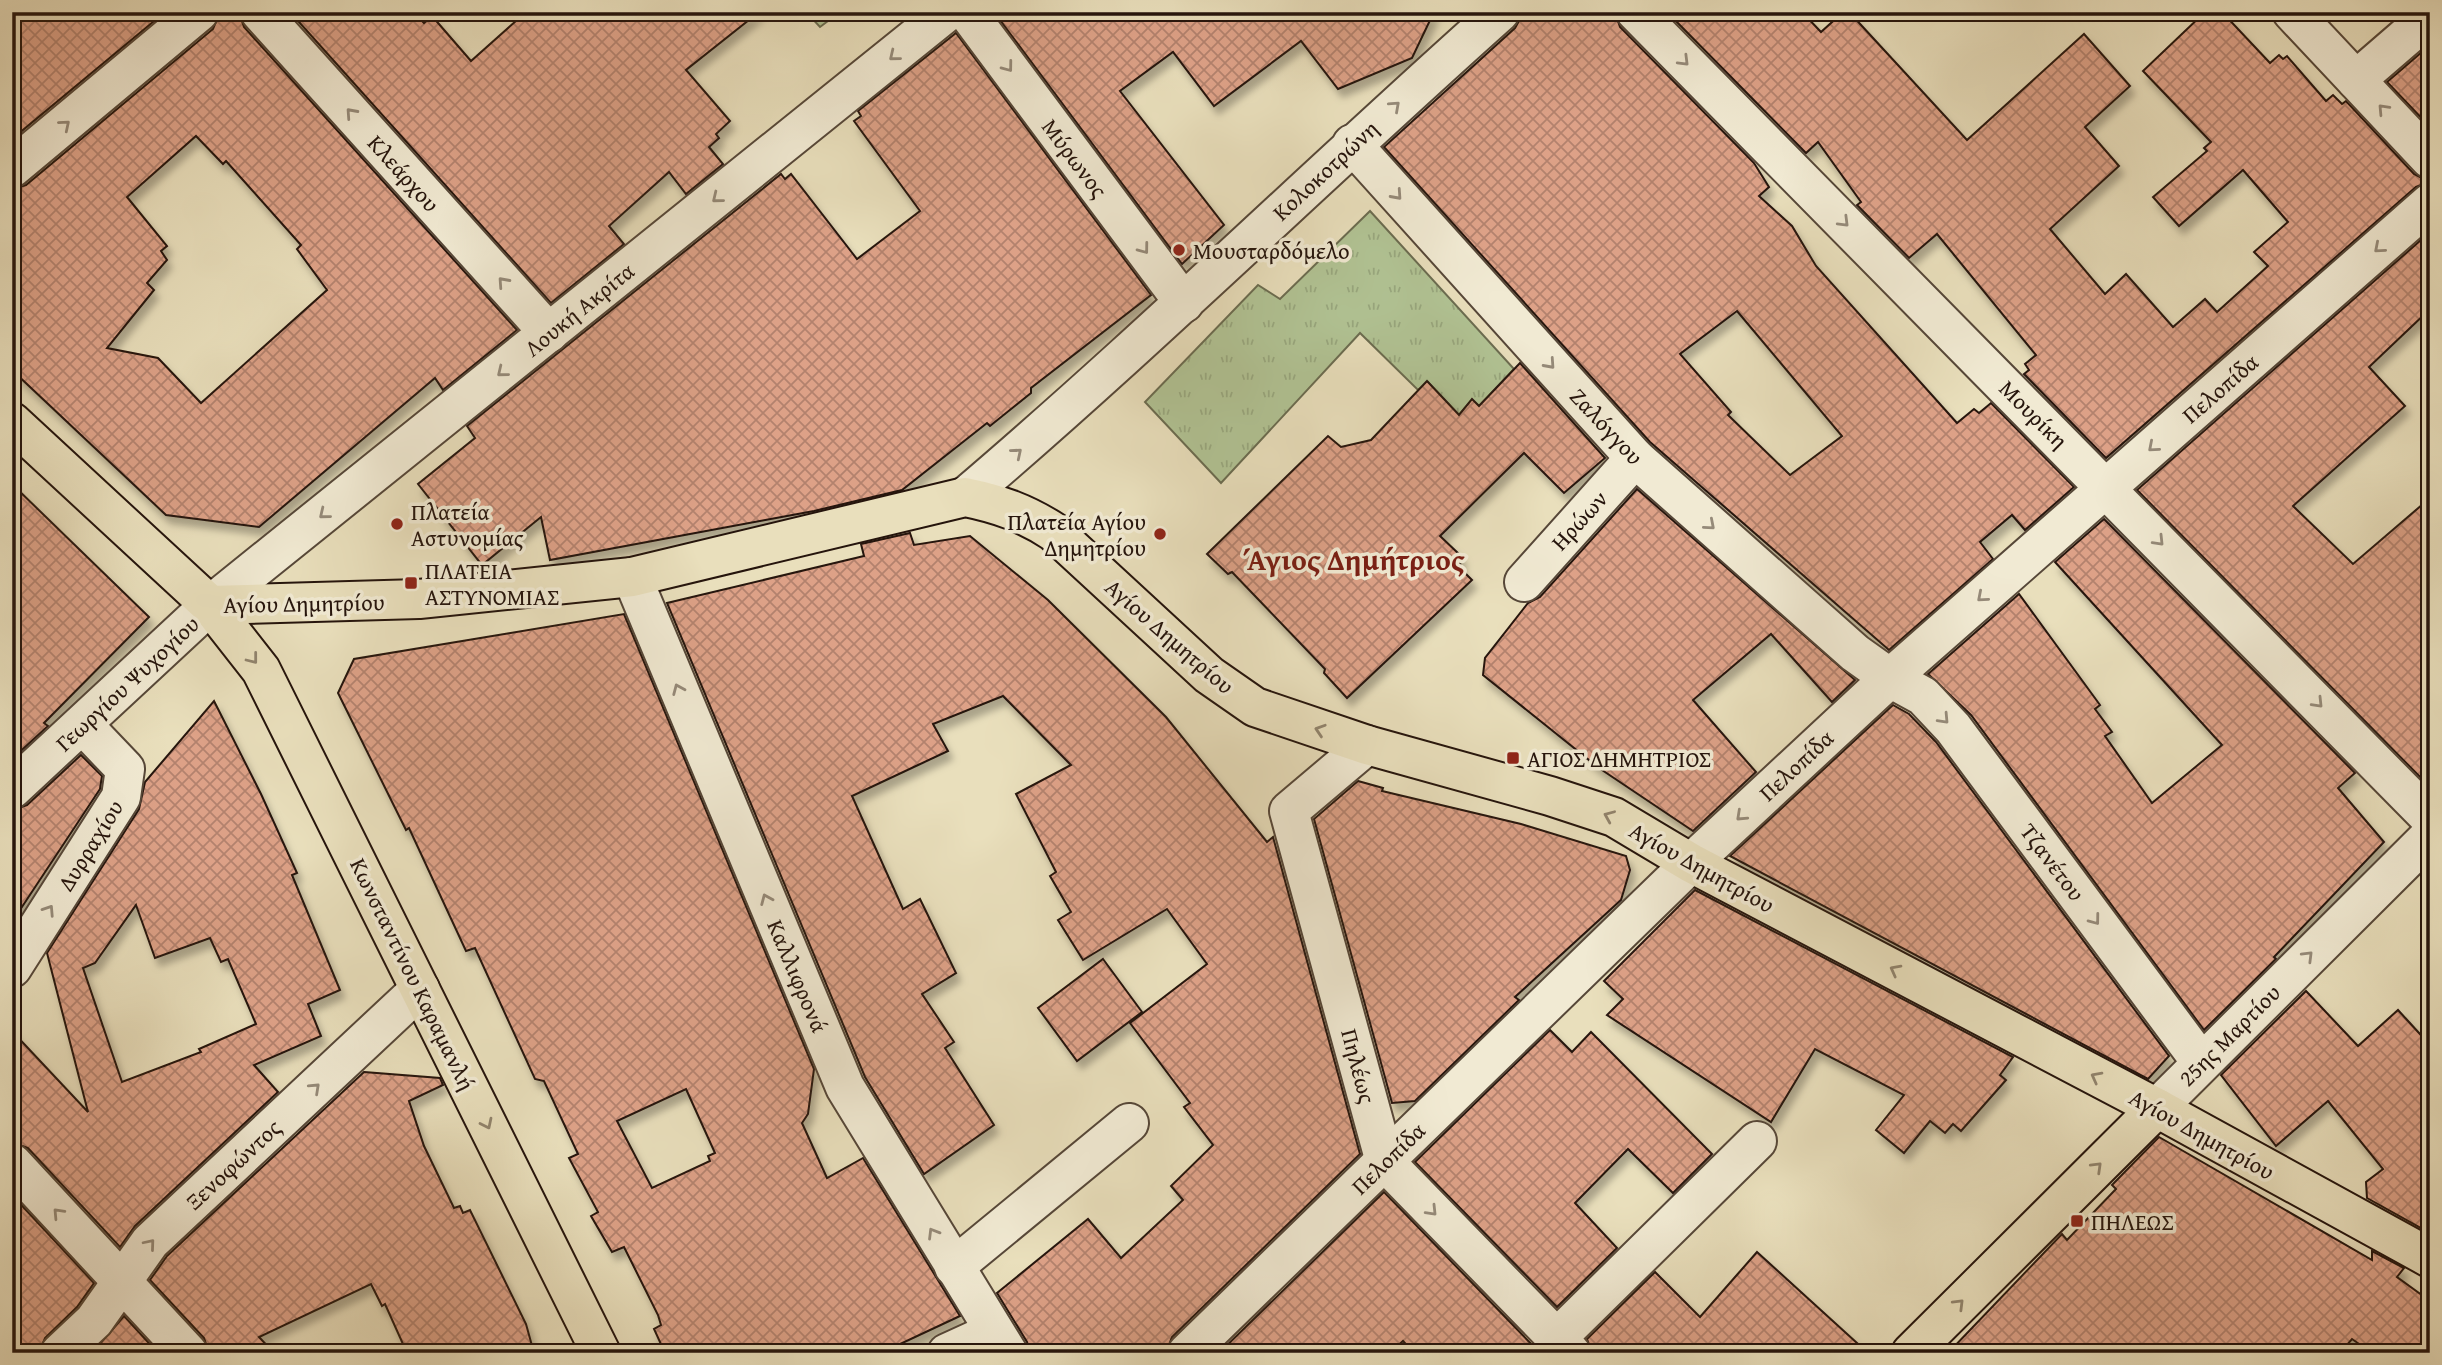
<svg xmlns="http://www.w3.org/2000/svg" width="2442" height="1365" font-family="'Gentium Book Plus',serif">
  <defs>
    <pattern id="grass-tufts" width="24" height="20" patternUnits="userSpaceOnUse" patternTransform="scale(1.75)"><rect width="24" height="20" fill="#b1c394"/><path d="M3 7l-1-3M5 7V3M7 7l1-3M15 17l-1-3M17 17v-4M19 17l1-3" fill="none" stroke="#98a77e"/></pattern>
    <pattern id="building-cross-hatch" width="8" height="8" patternUnits="userSpaceOnUse" patternTransform="scale(1.75)"><rect width="8" height="8" fill="#dda187"/><path d="M0 0l8 8M0 8l8-8" fill="none" stroke="#b3826d"/></pattern>
    <filter id="shadow"><feDropShadow dx="4.5" dy="8" stdDeviation="3.5" flood-color="#0004"/></filter>
  </defs>
  <rect width="100%" height="100%" fill="#e9dfbc"/>
  <filter id="stains"><feTurbulence type="fractalNoise" baseFrequency=".00286" numOctaves="4"/><feColorMatrix values="0 0 0 0 .2 0 0 0 0 .09 0 0 0 0 .02 0 0 0 .5 -.17"/></filter>
  <radialGradient id="worn" r=".72"><stop offset=".6" stop-color="#630" stop-opacity="0"/><stop offset="1" stop-color="#630" stop-opacity=".3"/></radialGradient>
  <!-- grass -->
  <g fill="url(#grass-tufts)" stroke="#6b6c50" stroke-width="2">
    <path d="M806,12H840L820,27Z"/>
    <path d="M1370,211L1514,369L1479,406L1472,400L1459,415L1428,382L1418,390L1360,333L1221,483L1145,402L1258,285L1280,299Z"/>
  </g>
  <!-- building -->
  <g fill="url(#building-cross-hatch)" stroke="#25140c" stroke-width="2" fill-rule="evenodd" filter="url(#shadow)">
    <path d="M12,12H165L12,139Z"/>
    <path d="M220,12H239L244,27L517,330L443,390L435,378L259,527L166,515L12,370V189L26,185L213,29ZM196,136L223,164L226,161L301,245L297,249L327,290L201,403L158,358L107,348L154,290L147,283L167,260L161,251L167,246L127,197Z"/>
    <path d="M290,12H414L424,23L432,16L471,61L526,12H759L686,70L730,121L716,134L719,138L709,147L723,164L686,194L669,172L609,226L624,244L551,303Z"/>
    <path d="M994,12H1434L1412,58L1338,89L1301,41L1214,106L1173,52L1120,91L1224,225L1182,264Z"/>
    <path d="M1524,12H1615L1620,27L1754,163L1769,187L1759,196L1792,226L1816,266L1957,423L1974,409L1979,413L1991,403L2074,487L2025,530L2012,515L1980,542L1993,559L1889,650L1650,442L1384,147L1515,28ZM1737,311L1842,436L1790,475L1728,415L1731,412L1680,354Z"/>
    <path d="M1667,12H1802L1821,32L1841,14L1845,18L1850,13L1967,140L2084,34L2130,86L2085,127L2119,166L2050,229L2105,294L2126,274L2173,327L2205,299L2217,312L2268,266L2254,252L2288,222L2243,170L2179,226L2153,197L2207,151L2204,148L2211,142L2143,71L2205,12H2222L2270,63L2279,55L2283,59L2287,56L2326,101L2333,95L2342,104L2346,101L2414,174L2430,182L2416,187L2106,458L2024,374L2029,370L2025,364L2036,355L1937,234L1909,258L1857,205L1861,202L1818,142L1806,153Z"/>
    <path d="M956,33L1151,295L1031,388V393L990,426L987,423L902,490L814,511L550,560L541,517L482,565L418,484L475,438L467,426L781,174L785,179L791,174L857,259L920,211L854,121L861,116L858,111Z"/>
    <path d="M2430,45V127L2387,82Z"/>
    <path d="M2430,232V309L2369,367L2405,406L2293,506L2353,564L2430,498V787L2137,490Z"/>
    <path d="M1520,363L1605,458L1564,493L1524,453L1440,536L1461,556L1460,568L1472,580L1347,698L1324,673L1325,669L1232,572L1228,574L1207,554L1328,436L1341,447L1371,440L1427,381L1459,415L1472,399L1479,406Z"/>
    <path d="M12,484L149,617L44,723L48,726L12,759Z"/>
    <path d="M1637,489L1855,680L1832,702L1771,634L1693,700L1756,772L1693,831L1599,768L1483,675L1485,658L1528,603L1540,597Z"/>
    <path d="M2104,519L2355,773L2338,788L2384,842L2274,957L2276,959L2204,1030L1971,715L1928,674L2019,594L2100,705L2095,709L2112,732L2105,736L2152,803L2222,745L2055,562Z"/>
    <path d="M910,533L914,545L970,536L1048,600L1166,717L1267,842L1273,837L1360,1154L1172,1337L1166,1353H1030L1027,1342L997,1293L1088,1219L1121,1258L1183,1200L1171,1186L1213,1145L1184,1107L1190,1103L1130,1023L1207,964L1167,909L1083,960L1058,920L1071,912L1050,876L1056,872L1016,794L1071,765L1003,696L933,724L948,751L852,796L903,909L920,899L956,973L922,994L954,1042L945,1048L994,1125L924,1174L865,1077L667,603L864,556L861,544Z"/>
    <path d="M624,614L814,1069L808,1114L802,1123L827,1178L863,1158L960,1316L881,1353H665L654,1329L661,1325L658,1315L624,1247L612,1252L591,1216L598,1212L569,1158L578,1154L544,1081L535,1079L475,948L466,951L409,828L406,830L338,693L354,659ZM686,1089L715,1153L708,1156L710,1161L652,1188L617,1121Z"/>
    <path d="M214,701L261,794L297,873L292,875L340,990L308,1004L321,1036L254,1065L278,1092L135,1226L120,1247L28,1148L12,1142V1031L88,1112L47,953L139,809L145,782ZM136,905L155,958L210,938L221,962L228,959L256,1024L199,1049L201,1052L122,1082L83,968L95,963Z"/>
    <path d="M1893,705L1909,714L1936,742L2169,1056L2148,1079L1730,856Z"/>
    <path d="M81,755L102,776L100,789L12,922V810L27,805Z"/>
    <path d="M1358,781L1383,788L1382,791L1521,824L1626,856L1630,870L1621,900L1515,997L1519,1000L1415,1101L1392,1103L1314,819Z"/>
    <path d="M1695,890L2013,1057L2000,1075L2006,1080L1961,1131L1953,1124L1945,1133L1930,1121L1904,1153L1876,1130L1904,1095L1815,1049L1771,1122L1607,1015L1623,999L1604,981Z"/>
    <path d="M1103,959L1142,1012L1077,1061L1038,1008Z"/>
    <path d="M2306,991L2358,1046L2398,1010L2430,1045V1233L2367,1198L2366,1182L2383,1169L2328,1101L2276,1146L2221,1075Z"/>
    <path d="M1550,1030L1572,1052L1591,1032L1712,1154L1673,1193L1628,1149L1575,1203L1617,1248L1557,1307L1415,1162Z"/>
    <path d="M364,1072L440,1078L443,1085L409,1101L424,1146L454,1208L460,1206L463,1213L470,1210L526,1324L534,1353H407L385,1304L382,1306L371,1284L259,1337L274,1353H209L204,1338L150,1280L167,1256Z"/>
    <path d="M2159,1137L2372,1260V1251L2404,1268L2397,1277L2430,1301V1353H2372L2352,1339L2340,1353H1948L2062,1234L2067,1240L2116,1189L2112,1185Z"/>
    <path d="M1384,1192L1540,1353H1414L1403,1341L1390,1353H1219Z"/>
    <path d="M12,1195L94,1283L77,1307L45,1338L39,1353H12Z"/>
    <path d="M1757,1252L1868,1353H1592L1587,1339L1655,1272L1700,1317Z"/>
    <path d="M124,1316L158,1353H92Z"/>
  </g>
  <g fill="none" stroke-linecap="round" stroke-linejoin="round">
    <!-- minor casing -->
    <g stroke="#564738" stroke-width="42">
      <g id="minor">
        <path d="M260,12L549,333"/>
        <path d="M967,12L1184,303"/>
        <path d="M1636,12L2430,818"/>
        <path d="M2292,12L2430,159"/>
        <path d="M2356,80L2430,16"/>
        <path d="M1352,144L1635,458L1855,653L1890,678L1923,696L1953,728L2201,1062"/>
        <path d="M12,168L199,12"/>
        <path d="M965,497C1148,341 1320,172 1500,12"/>
        <path d="M632,577L845,1087L1008,1353"/>
        <path d="M1524,582L1635,458"/>
        <path d="M1367,745L1289,811L1385,1162L1571,1353"/>
        <path d="M12,789L210,605L947,12"/>
        <path d="M12,968L121,797L125,769L83,725"/>
        <path d="M2157,1108L2430,836"/>
        <path d="M12,1163L188,1353"/>
        <path d="M954,1267L1129,1123"/>
        <path d="M1557,1338L1757,1141"/>
        <path d="M60,1353L94,1321L150,1242L420,989"/>
        <path d="M947,1353L993,1332"/>
        <path d="M1187,1353L1691,863L1890,678L2430,203"/>
      </g>
    </g>
    <!-- major casing -->
    <g stroke="#25140c" stroke-width="42">
      <g id="major">
        <path d="M12,422L210,605L261,670L601,1353"/>
        <path d="M210,605L419,599L632,577L965,497C999,504 1025,513 1054,532L1209,675L1255,707L1367,745L1550,796L1614,817L1691,863L2157,1108L2430,1258"/>
        <path d="M1911,1353L2157,1108"/>
      </g>
    </g>
    <!-- minor -->
    <use href="#minor" stroke="#f1ead3" stroke-width="38"/>
    <!-- major -->
    <use href="#major" stroke="#e9dfbc" stroke-width="38"/>
  </g>
  <!-- one-way arrows -->
  <defs><path id="oneway-chevron" d="M-2-3.5L2.5 0L-2 3.5" fill="none" stroke-width="1.6" stroke-linecap="round" stroke-linejoin="round" transform="scale(1.75)"/></defs>
  <g stroke="#958a79">
    <use href="#oneway-chevron" transform="translate(894 56) rotate(141)"/>
    <use href="#oneway-chevron" transform="translate(1684 61) rotate(45)"/>
    <use href="#oneway-chevron" transform="translate(1008 67) rotate(53)"/>
    <use href="#oneway-chevron" transform="translate(1395 106) rotate(-42)"/>
    <use href="#oneway-chevron" transform="translate(2383 109) rotate(-133)"/>
    <use href="#oneway-chevron" transform="translate(351 113) rotate(-132)"/>
    <use href="#oneway-chevron" transform="translate(65 125) rotate(-40)"/>
    <use href="#oneway-chevron" transform="translate(1397 195) rotate(48)"/>
    <use href="#oneway-chevron" transform="translate(717 198) rotate(141)"/>
    <use href="#oneway-chevron" transform="translate(1844 222) rotate(45)"/>
    <use href="#oneway-chevron" transform="translate(2379 248) rotate(139)"/>
    <use href="#oneway-chevron" transform="translate(1144 249) rotate(53)"/>
    <use href="#oneway-chevron" transform="translate(503 282) rotate(-132)"/>
    <use href="#oneway-chevron" transform="translate(1550 364) rotate(48)"/>
    <use href="#oneway-chevron" transform="translate(502 372) rotate(141)"/>
    <use href="#oneway-chevron" transform="translate(2153 447) rotate(139)"/>
    <use href="#oneway-chevron" transform="translate(1017 453) rotate(-40)"/>
    <use href="#oneway-chevron" transform="translate(324 514) rotate(141)"/>
    <use href="#oneway-chevron" transform="translate(1710 525) rotate(41)"/>
    <use href="#oneway-chevron" transform="translate(2159 541) rotate(46)"/>
    <use href="#oneway-chevron" transform="translate(1982 597) rotate(139)"/>
    <use href="#oneway-chevron" transform="translate(678 689) rotate(-113)"/>
    <use href="#oneway-chevron" transform="translate(2318 703) rotate(46)"/>
    <use href="#oneway-chevron" transform="translate(1944 719) rotate(47)"/>
    <use href="#oneway-chevron" transform="translate(1741 816) rotate(137)"/>
    <use href="#oneway-chevron" transform="translate(766 899) rotate(-113)"/>
    <use href="#oneway-chevron" transform="translate(49 910) rotate(-57)"/>
    <use href="#oneway-chevron" transform="translate(2095 920) rotate(53)"/>
    <use href="#oneway-chevron" transform="translate(2308 956) rotate(-45)"/>
    <use href="#oneway-chevron" transform="translate(315 1088) rotate(-43)"/>
    <use href="#oneway-chevron" transform="translate(1432 1211) rotate(46)"/>
    <use href="#oneway-chevron" transform="translate(58 1213) rotate(-133)"/>
    <use href="#oneway-chevron" transform="translate(933 1233) rotate(-121)"/>
    <use href="#oneway-chevron" transform="translate(150 1244) rotate(-50)"/>
  </g>
  <g stroke="#91846d">
    <use href="#oneway-chevron" transform="translate(253 659) rotate(52)"/>
    <use href="#oneway-chevron" transform="translate(1320 730) rotate(-162)"/>
    <use href="#oneway-chevron" transform="translate(1609 816) rotate(-157)"/>
    <use href="#oneway-chevron" transform="translate(1895 970) rotate(-152)"/>
    <use href="#oneway-chevron" transform="translate(2096 1077) rotate(-152)"/>
    <use href="#oneway-chevron" transform="translate(487 1124) rotate(64)"/>
    <use href="#oneway-chevron" transform="translate(2097 1167) rotate(-44)"/>
    <use href="#oneway-chevron" transform="translate(1959 1304) rotate(-45)"/>
  </g>
  <!-- markers -->
  <g fill="#8f2418" stroke="#f1ead3" stroke-width="2.5">
    <circle cx="1179" cy="250" r="7"/>
    <circle cx="397" cy="524" r="7"/>
    <circle cx="1160" cy="534" r="7"/>
    <rect x="404" y="576" width="14" height="14" rx="3.5"/>
    <rect x="1506" y="751" width="14" height="14" rx="3.5"/>
    <rect x="2070" y="1214" width="14" height="14" rx="3.5"/>
  </g>
  <g text-anchor="middle" dominant-baseline="central" stroke-width="7" stroke-linejoin="round" paint-order="stroke">
    <!-- street labels -->
    <g font-size="23" fill="#25140c" stroke="#f1ead3">
      <text transform="translate(1075 158) rotate(53)">Μύρωνος</text>
      <text transform="translate(1325 170) rotate(-43)">Κολοκοτρώνη</text>
      <text transform="translate(404 173) rotate(48)">Κλεάρχου</text>
      <text transform="translate(579 309) rotate(-39)">Λουκή Ακρίτα</text>
      <text transform="translate(2220 388) rotate(-41)">Πελοπίδα</text>
      <text transform="translate(2034 414) rotate(45)">Μουρίκη</text>
      <text transform="translate(1607 426) rotate(47)">Ζαλόγγου</text>
      <text transform="translate(1579 520) rotate(-48)">Ηρώων</text>
      <text transform="translate(304 603) rotate(-1)">Αγίου Δημητρίου</text>
      <text transform="translate(1170 636) rotate(41)">Αγίου Δημητρίου</text>
      <text transform="translate(127 683) rotate(-43)">Γεωργίου Ψυχογίου</text>
      <text transform="translate(1796 765) rotate(-43)">Πελοπίδα</text>
      <text transform="translate(90 845) rotate(-58)">Δυρραχίου</text>
      <text transform="translate(2053 862) rotate(53)">Τζανέτου</text>
      <text transform="translate(1702 867) rotate(29)">Αγίου Δημητρίου</text>
      <text transform="translate(413 974) rotate(64)">Κωνσταντίνου Καραμανλή</text>
      <text transform="translate(798 976) rotate(67)">Καλλιφρονά</text>
      <text transform="translate(2229 1035) rotate(-45)">25ης Μαρτίου</text>
      <text transform="translate(1359 1066) rotate(75)">Πηλέως</text>
      <text transform="translate(2202 1134) rotate(29)">Αγίου Δημητρίου</text>
      <text transform="translate(1388 1158) rotate(-44)">Πελοπίδα</text>
      <text transform="translate(233 1164) rotate(-43)">Ξενοφώντος</text>
    </g>
    <!-- poi labels -->
    <g font-size="23" fill="#25140c" stroke="#f1ead3" text-anchor="start">
      <text x="1193" y="250">Μουσταρδόμελο</text>
      <text x="411" y="511">Πλατεία<tspan x="411" dy="26">Αστυνομίας</tspan></text>
      <text x="1146" y="521" text-anchor="end">Πλατεία Αγίου<tspan x="1146" dy="26">Δημητρίου</tspan></text>
      <text x="425" y="570">ΠΛΑΤΕΙΑ<tspan x="425" dy="26">ΑΣΤΥΝΟΜΙΑΣ</tspan></text>
      <text x="1527" y="758">ΑΓΙΟΣ ΔΗΜΗΤΡΙΟΣ</text>
      <text x="2091" y="1221">ΠΗΛΕΩΣ</text>
    </g>
    <!-- district labels -->
    <g font-size="30" font-weight="bold" fill="#7a1f14" stroke="#f1ead3">
      <text x="1354" y="559">Άγιος Δημήτριος</text>
    </g>
  </g>
  <!-- margin -->
  <rect width="2442" height="1365" fill="none" stroke="#e9dfbc" stroke-width="42"/>
  <rect x="14" y="14" width="2414" height="1337" fill="none" stroke="#25140c" stroke-width="3.5"/>
  <rect x="21" y="21" width="2400" height="1323" fill="none" stroke="#25140c" stroke-width="2"/>
  <rect width="100%" height="100%" filter="url(#stains)"/>
  <rect width="100%" height="100%" fill="url(#worn)"/>
</svg>
